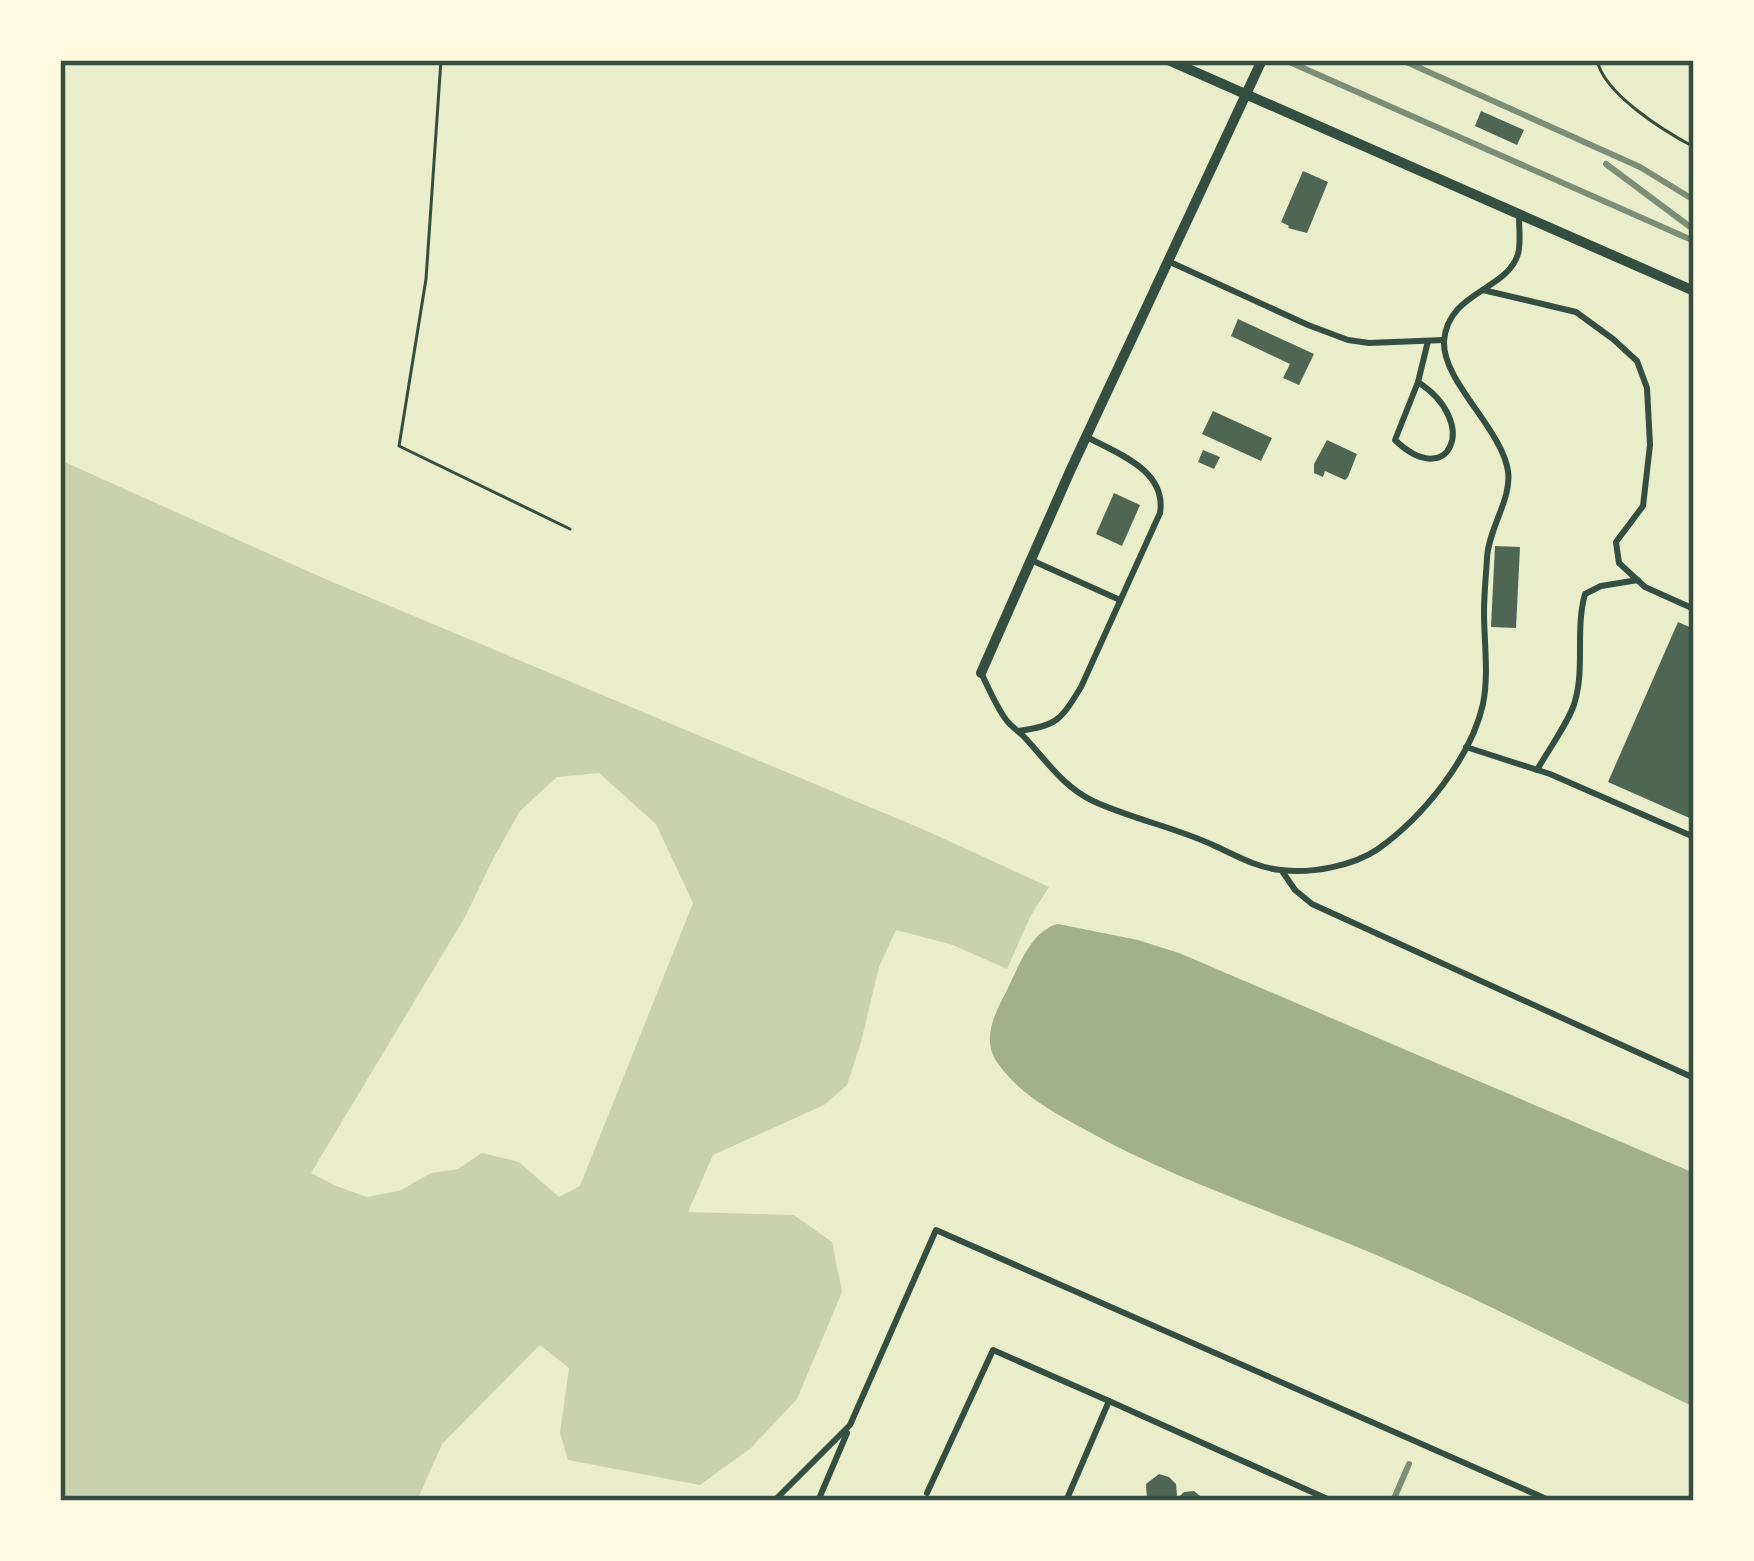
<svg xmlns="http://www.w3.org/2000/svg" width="1754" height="1561" font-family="'Source Serif 4',serif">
  <rect width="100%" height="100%" fill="#e9edc9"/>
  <!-- green -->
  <path fill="#cad2ad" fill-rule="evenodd" d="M60,460L323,578L927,831L1049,887L1030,917L1007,969L953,945L896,930L879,967L861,1042L847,1085L824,1105L713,1155L688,1212L794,1215L832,1242L842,1292L797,1399L751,1448L700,1485L568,1460L560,1433L569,1368L540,1345L442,1444L417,1501H60ZM599,773L656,824L693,903L580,1186L559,1197L519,1162L482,1153L458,1169L431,1173L399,1191L367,1197L336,1186L311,1173L465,917L493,859L520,811L557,777Z"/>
  <!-- water -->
  <path fill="#a3b18a" d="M1058,924L1138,940L1179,953L1694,1173V1407C1587,1356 1483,1300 1374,1254C1276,1213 1175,1180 1082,1128C1050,1110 1018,1093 997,1062C980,1037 997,1010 1009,986C1019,965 1032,930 1058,924Z"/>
  <!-- building -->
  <g fill="#4f6655">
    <path d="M1481,111L1524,130L1517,145L1475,126Z"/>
    <path d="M1303,171L1328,182L1307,233L1288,228L1289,226L1281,222Z"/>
    <path d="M1238,319L1314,354L1299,385L1283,378L1290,364L1231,336Z"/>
    <path d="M1213,411L1272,438L1261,461L1202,434Z"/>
    <path d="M1327,440L1357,454L1348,477L1345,480L1325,471L1323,477L1314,473V464Z"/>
    <path d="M1203,450L1220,457L1214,469L1198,462Z"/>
    <path d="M1114,493L1140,505L1122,546L1096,534Z"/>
    <path d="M1495,546L1520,547L1516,628L1491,627Z"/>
    <path d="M1678,622L1694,629V820L1608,782Z"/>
    <path d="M1159,1474L1169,1477L1176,1484L1177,1495L1173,1501L1147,1499L1146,1484Z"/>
    <path d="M1194,1491L1206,1501H1175L1184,1492Z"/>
  </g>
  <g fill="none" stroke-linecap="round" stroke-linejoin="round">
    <!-- path -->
    <g stroke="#344e41" stroke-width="3">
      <path d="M441,60L426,279L399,446L570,529"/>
      <path d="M1597,60C1604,94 1664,131 1694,147"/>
    </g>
    <!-- service -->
    <g stroke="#344e41" stroke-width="6">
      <path d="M1170,262L1308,325L1348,340L1369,343L1444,340"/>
      <path d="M1483,290L1576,312L1613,339L1637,361L1647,388L1650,445L1643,506L1616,542L1619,563L1645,587L1694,609"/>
      <path d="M1418,382C1481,423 1449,492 1395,440L1418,382L1428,341"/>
      <path d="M1031,560L1120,600"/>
      <path d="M981,673C989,688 996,707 1007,721C1013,728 1021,733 1027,740C1048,763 1064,787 1093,801C1132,819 1174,827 1213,845C1235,855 1257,868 1281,870C1311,874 1353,866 1378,849C1423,817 1471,758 1483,704C1489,674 1484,643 1484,612C1484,594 1486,576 1487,558C1489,527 1512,499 1508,471C1502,429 1442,381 1444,341C1448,291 1507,291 1518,254C1521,243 1519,229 1519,217"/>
      <path d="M1018,731C1057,726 1061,720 1081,687L1160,513C1167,471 1119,454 1089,438"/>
      <path d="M1466,747L1550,774L1694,837"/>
      <path d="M1537,770C1547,752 1571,719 1575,701C1585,667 1575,630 1585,594L1601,586L1638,580"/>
      <path d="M1282,871L1295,890L1312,904L1694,1078"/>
      <path d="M927,1493L993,1350L1109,1401"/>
      <path d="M774,1501L850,1425L936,1230L1551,1501"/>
      <path d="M818,1501L847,1433"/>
      <path d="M1066,1501L1109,1401L1332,1501"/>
    </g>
    <!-- minor -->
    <g stroke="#344e41" stroke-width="10">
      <path d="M1168,60L1694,291"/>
      <path d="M981,673L1071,469L1262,60"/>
    </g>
    <!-- rail -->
    <g stroke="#7c8e77" stroke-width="6">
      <path d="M1285,60L1694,241"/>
      <path d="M1402,60L1640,167L1694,200"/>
      <path d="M1606,164L1693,229"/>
      <path d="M1393,1501L1409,1464"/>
    </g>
  </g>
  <!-- border -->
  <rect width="1754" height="1561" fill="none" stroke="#fefae0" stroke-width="126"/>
  <rect x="63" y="63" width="1628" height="1435" fill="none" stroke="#344e41" stroke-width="4.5"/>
</svg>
